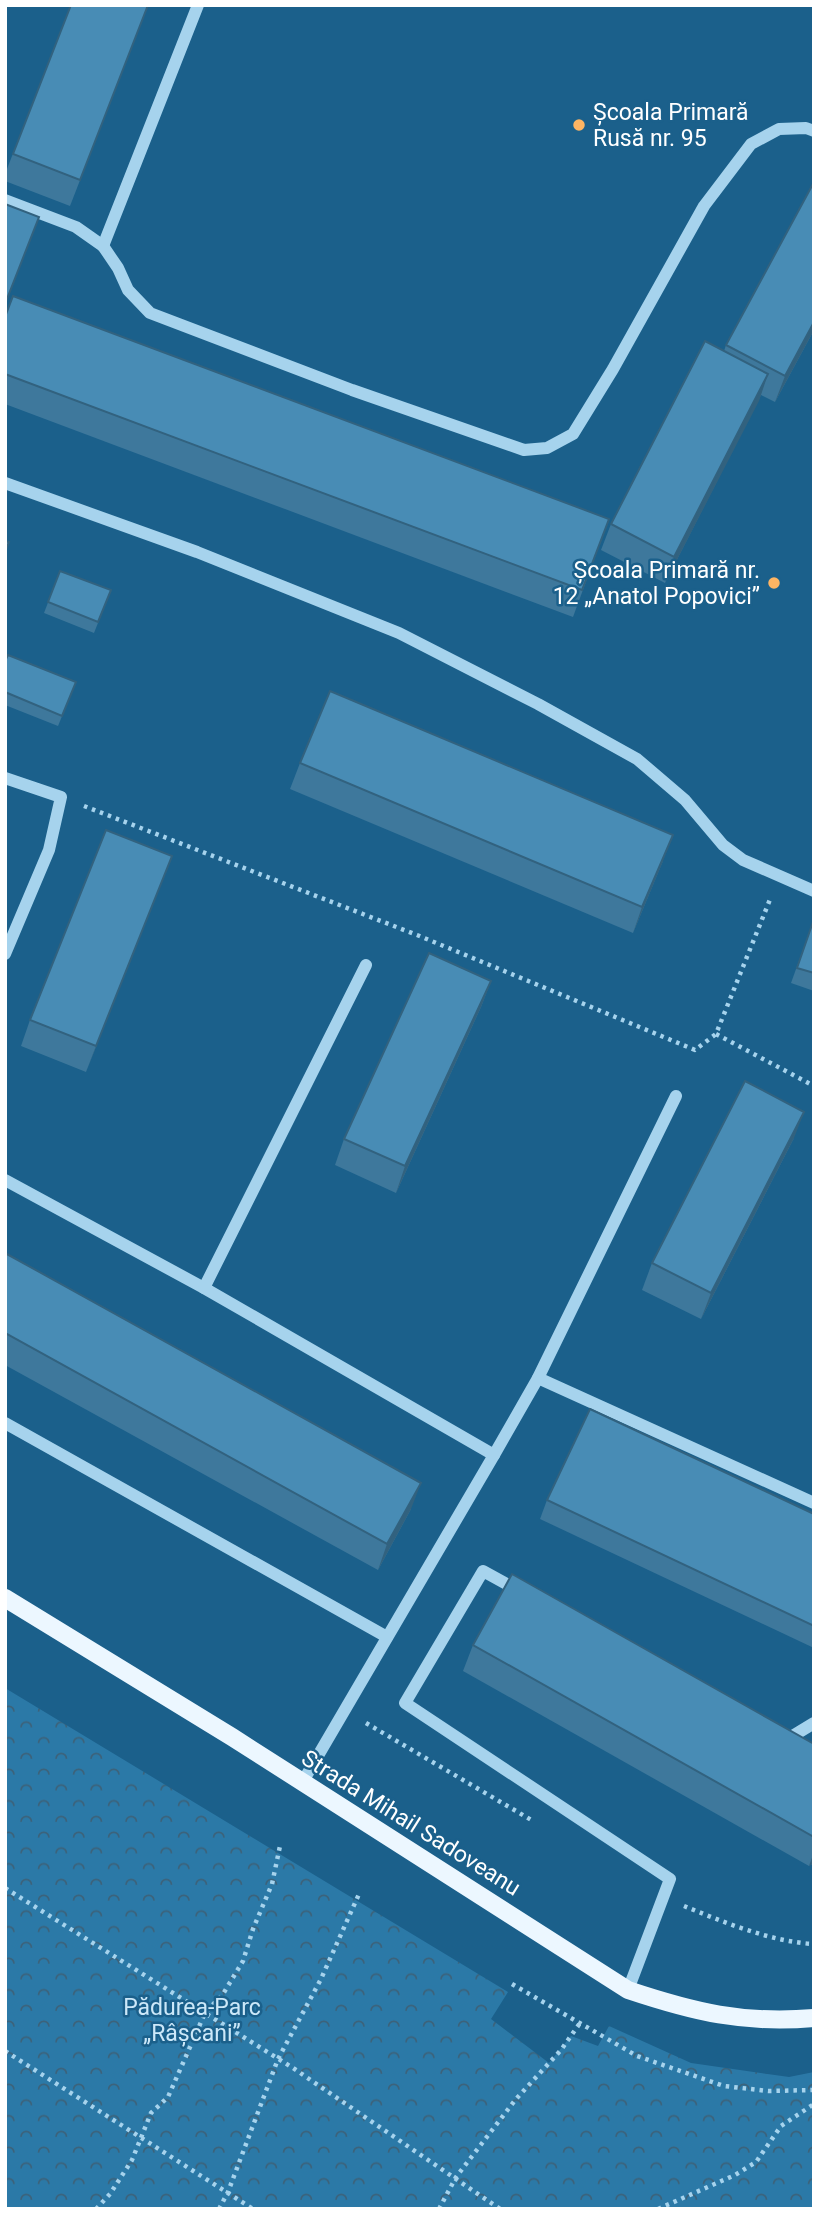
<svg xmlns="http://www.w3.org/2000/svg" width="819" height="2214" font-family="Roboto,sans-serif">
  <defs>
    <pattern id="forest-crowns" width="20" height="18" patternUnits="userSpaceOnUse" patternTransform="scale(1.75)"><rect width="20" height="18" fill="#2b79a7"/><path d="M2 6a3 3 0 1 1 6 0M12 15a3 3 0 1 1 6 0" fill="none" stroke="#3c627a"/></pattern>
  </defs>
  <rect width="100%" height="100%" fill="#1b608b"/>
  <!-- forest -->
  <path fill="url(#forest-crowns)" d="M5,1688L508,1992L491,2019L549,2063L571,2036L598,2046L609,2026L691,2063L789,2077L814,2072V2209H5Z"/>
  <g fill="none" stroke-linecap="round" stroke-linejoin="round">
    <!-- path -->
    <g stroke="#a6d3ed" stroke-width="4.5" stroke-dasharray="3.5 5" stroke-linecap="butt">
      <path d="M84,806L417,935L695,1050L716,1034L771,897"/>
      <path d="M716,1034L814,1086"/>
      <path d="M366,1723L533,1821"/>
      <path d="M5,1888L293,2068L500,2209"/>
      <path d="M684,1906C723,1922 772,1942 814,1944"/>
      <path d="M512,1984L637,2056L724,2086L768,2091L814,2090"/>
      <path d="M5,2051L253,2209"/>
      <path d="M96,2209L110,2194L132,2160L151,2113L168,2097L205,2013L223,1994L243,1961L253,1929L272,1884L280,1846"/>
      <path d="M219,2209L228,2192L278,2059L321,1979L359,1894"/>
      <path d="M439,2209L456,2177L516,2099L561,2050L580,2023"/>
      <path d="M658,2209L735,2175L756,2162L781,2126L814,2104"/>
    </g>
    <!-- minor -->
    <g stroke="#a6d3ed" stroke-width="12">
      <path d="M5,200L76,227L103,246L118,268L128,290L150,313L352,390L524,450L547,448L573,434L613,369L704,206L751,144L779,129L806,128L814,131"/>
      <path d="M103,246L198,5"/>
      <path d="M5,483L197,552L399,633L538,704L637,759L685,800L723,845L743,860L814,891"/>
      <path d="M5,778L61,797L49,850L5,954"/>
      <path d="M5,1180L204,1288"/>
      <path d="M538,1378L814,1503"/>
      <path d="M5,1423L387,1637"/>
      <path d="M494,1455L538,1378L676,1096"/>
      <path d="M521,1592L483,1571L405,1703L670,1879L628,1990"/>
      <path d="M784,1734L791,1737L814,1723"/>
      <path d="M302,1783L494,1455L204,1288L366,965"/>
    </g>
    <!-- major -->
    <path stroke="#ecf7ff" stroke-width="18" d="M5,1598L232,1737L628,1990C694,2012 743,2024 814,2018"/>
  </g>
  <!-- wall -->
  <g fill="#3e789c">
    <path d="M71,5H148L70,206L5,181V174Z"/>
    <path d="M814,182V330L775,402L761,395L665,583L601,550L611,524L724,351L726,345Z"/>
    <path d="M5,317L609,519L573,617L5,404Z"/>
    <path d="M60,571L111,590L94,633L44,613Z"/>
    <path d="M5,661L76,682L58,726L5,705Z"/>
    <path d="M300,763L663,861L633,933L290,789Z"/>
    <path d="M172,856L86,1072L21,1046L30,1020Z"/>
    <path d="M814,919V991L791,983Z"/>
    <path d="M491,981L481,1007L396,1193L335,1165L344,1139Z"/>
    <path d="M794,1138L701,1319L642,1290L652,1263Z"/>
    <path d="M5,1253L411,1509L378,1570L5,1365Z"/>
    <path d="M547,1500L814,1514V1648L540,1519Z"/>
    <path d="M473,1645L814,1744V1863L809,1866L463,1671Z"/>
  </g>
  <!-- shaded-wall -->
  <g fill="#32627f">
    <path d="M814,322V330L775,402L785,376Z"/>
    <path d="M768,374L759,401L665,583L674,557Z"/>
    <path d="M673,835L663,861L633,933L642,907Z"/>
    <path d="M172,856L162,882L86,1072L96,1046Z"/>
    <path d="M491,981L481,1007L396,1193L405,1166Z"/>
    <path d="M804,1112L794,1138L701,1319L711,1293Z"/>
    <path d="M421,1483L411,1509L378,1570L387,1544Z"/>
    <path d="M814,1852V1863L809,1866Z"/>
  </g>
  <!-- building -->
  <g fill="#488cb5" stroke="#32627f" stroke-width="2">
    <path d="M71,5H148L80,180L13,154Z"/>
    <path d="M814,182V322L785,376L726,345Z"/>
    <path d="M5,204L39,217L5,304Z"/>
    <path d="M13,296L609,519L582,590L5,374V317Z"/>
    <path d="M705,341L768,374L674,557L611,524Z"/>
    <path d="M5,541L9,542L5,552Z"/>
    <path d="M60,571L111,590L98,622L48,602Z"/>
    <path d="M8,655L76,682L62,716L5,692V661Z"/>
    <path d="M330,691L673,835L642,907L300,763Z"/>
    <path d="M106,830L172,856L96,1046L30,1020Z"/>
    <path d="M814,919V973L797,968Z"/>
    <path d="M429,953L491,981L405,1166L344,1139Z"/>
    <path d="M745,1081L804,1112L711,1293L652,1263Z"/>
    <path d="M5,1253L421,1483L387,1544L5,1333Z"/>
    <path d="M590,1409L814,1514V1626L547,1500Z"/>
    <path d="M512,1574L814,1744V1837L473,1645Z"/>
  </g>
  <!-- markers -->
  <g fill="#feb563" stroke="#1b608b" stroke-width="2.5">
    <circle cx="579" cy="125" r="7"/>
    <circle cx="774" cy="583" r="7"/>
  </g>
  <g text-anchor="middle" dominant-baseline="central" stroke-width="5" stroke-linejoin="round" paint-order="stroke">
    <!-- poi labels -->
    <g font-size="23" fill="#fff" stroke="#1b608b" text-anchor="start">
      <text x="593" y="112">Școala Primară<tspan x="593" dy="26">Rusă nr. 95</tspan></text>
      <text x="760" y="570" text-anchor="end">Școala Primară nr.<tspan x="760" dy="26">12 „Anatol Popovici”</tspan></text>
    </g>
    <!-- street labels -->
    <g font-size="23" fill="#fff" stroke="#1b608b">
      <text transform="translate(411 1823) rotate(32)">Strada Mihail Sadoveanu</text>
    </g>
    <!-- park labels -->
    <g font-size="23" fill="#cce8f9" stroke="#1b608b">
      <text x="192" y="2007">Pădurea-Parc<tspan x="192" dy="26">„Râșcani”</tspan></text>
    </g>
  </g>
  <!-- border -->
  <rect width="819" height="2214" fill="none" stroke="#ffffff" stroke-width="14"/>
</svg>
